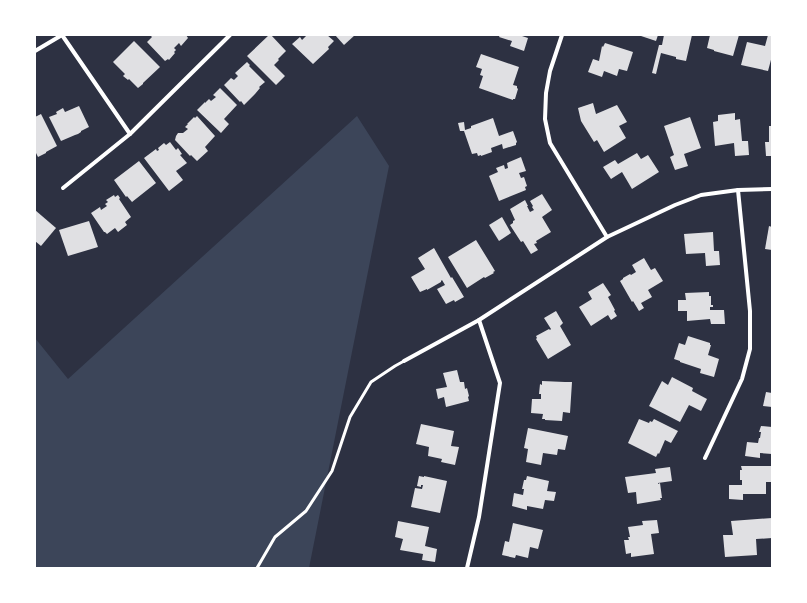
<svg xmlns="http://www.w3.org/2000/svg" width="807" height="603" font-family="Lato,sans-serif">
  <rect width="100%" height="100%" fill="#2d3142"/>
  <!-- green -->
  <path fill="#3c4559" d="M357,116L389,166L309,568H35V338L68,379Z"/>
  <!-- building -->
  <g fill="#e0e0e3">
    <path d="M152,35H186L188,38L181,46L179,43L174,48L176,50L174,52L175,53L169,60L168,59L165,61L147,42L152,37L151,36Z"/>
    <path d="M269,35H271L286,51L278,59L279,60L274,65L285,76L276,85L247,56Z"/>
    <path d="M307,35H327L334,41L328,47L329,49L313,64L292,44L300,37L302,40Z"/>
    <path d="M335,35H355L344,45Z"/>
    <path d="M500,35H523L522,36L528,38L524,51L510,46L512,41L499,37Z"/>
    <path d="M638,35H658L656,41Z"/>
    <path d="M664,35H692L686,61L676,59V57L661,53L656,74L652,73L659,45H662Z"/>
    <path d="M710,35H739L733,56L714,51V50L707,48Z"/>
    <path d="M768,35H772V56L768,71L741,65L747,42L765,46Z"/>
    <path d="M134,41L160,67L143,83V84L138,88L129,79L128,80L123,76L125,74L113,62Z"/>
    <path d="M605,43L633,52L627,71L619,69L617,76L604,71L602,77L588,72L593,59L599,61L602,46L603,47Z"/>
    <path d="M481,54L519,67L513,85L517,86V88L518,89L515,99H513V100L479,88L483,76L480,75L482,69L476,67Z"/>
    <path d="M247,62L250,65L249,66L265,82L259,87L260,88L255,94L244,105L241,101L240,102L224,85L231,78L234,80L238,76L235,73Z"/>
    <path d="M220,88L237,105L224,119L229,124L221,133L197,110L205,102V103L209,99L211,101L216,97L213,95Z"/>
    <path d="M593,103L596,114L617,105L627,122L619,126L626,138L604,152L597,140L594,142L581,121L578,108Z"/>
    <path d="M79,106L89,127L81,131V132L78,134L75,135L61,141L49,117L57,114L56,112L63,108L65,112Z"/>
    <path d="M735,113V120L740,119L742,141H748L749,155L735,156L734,143L715,146L713,122L718,121V115Z"/>
    <path d="M41,114L57,146L46,152V153L38,157L36,153L35,154V117Z"/>
    <path d="M197,116L215,136L205,147L208,151L197,161L191,155L190,156L175,140L176,136L178,133H183L188,129L185,127L188,124H187L194,117L195,118Z"/>
    <path d="M690,117L701,148L684,154L688,166L675,170L670,157L674,155L664,126Z"/>
    <path d="M493,118L499,136L513,131L517,142L516,143V145L503,149L502,144L491,148L492,152L481,156V155L478,156L477,153L472,154L464,131H460L458,123L464,122L465,130L471,128V126Z"/>
    <path d="M769,126H772V156H766L765,142H769Z"/>
    <path d="M170,142L176,150L178,148L182,154L180,155L187,163L176,171L183,180L169,191L144,158L156,149L157,151L159,150L158,148L164,143L166,145Z"/>
    <path d="M637,153L641,159L648,155L659,172L632,189L622,172L611,179L603,167L615,160L618,164Z"/>
    <path d="M521,157L526,171L519,173L521,178L524,177L527,186L525,187L526,190L499,201L489,176L498,172L496,168L504,165L505,169L508,168L507,163Z"/>
    <path d="M139,161L156,183L132,202L127,196L126,197L114,180Z"/>
    <path d="M542,194L552,210L542,217L551,232L536,241L537,243L534,244L538,250L531,254L523,241L521,242L510,225L513,223V221L515,220L510,209L525,200L528,206H527L530,212L534,210L532,207L533,206L530,201Z"/>
    <path d="M114,195L115,197L118,195L120,198L119,199L131,217L125,222L127,225L118,232L115,228L107,234L105,232H104L91,213L100,207L101,210L107,206L105,204L108,202L106,200Z"/>
    <path d="M35,210L56,228L41,246L35,241Z"/>
    <path d="M502,217L511,233L499,241L489,225Z"/>
    <path d="M89,221L98,247L68,256L59,230Z"/>
    <path d="M769,226L772,227V250L765,249Z"/>
    <path d="M713,232L714,251H719L720,265L706,266L705,253L686,254L684,234Z"/>
    <path d="M476,240L492,266L495,271L493,272L494,273L485,278L484,277L467,288L448,257Z"/>
    <path d="M434,248L451,278L452,277L464,297L455,302L454,300L446,304L437,289L445,285L442,280L441,281V282L427,290V289L420,292L411,277L425,269L418,258Z"/>
    <path d="M644,258L651,270L655,268L663,281L648,290L652,297L641,303L644,308L639,311L633,301L632,302L620,281L623,279V278L630,274L631,275L636,272L632,265Z"/>
    <path d="M603,283L611,295L608,297L615,310L614,311L617,316L611,320L608,315L591,326L579,307L592,299L588,292Z"/>
    <path d="M709,292V296H711V305H713V307H710V310H724L725,324H711L710,319L687,321V311H678V300H686L685,293Z"/>
    <path d="M556,311L563,323L560,326L571,345L548,359L536,339L537,338L536,336L549,329L550,330L551,329L544,318Z"/>
    <path d="M688,336L710,343V345H711L708,355L719,359L714,377L700,373L701,369L680,362V361L674,359L679,343L685,345Z"/>
    <path d="M457,370L460,382H464L465,389L467,388L469,396L468,397L469,401L446,407L444,397L438,399L436,389L447,387L443,373Z"/>
    <path d="M672,377L693,388L692,391L707,399L701,411L689,405L680,422L649,406L662,381L668,385Z"/>
    <path d="M542,381L565,382H572L570,413L563,412L562,421L545,420V419H542L543,414L531,413L532,399H541V394H539L540,384L542,385Z"/>
    <path d="M766,392L772,393V407L763,406Z"/>
    <path d="M639,419L649,423L650,421L652,422L654,419L678,431L671,443L665,440L659,454L658,453L656,457L628,443Z"/>
    <path d="M421,424L454,431L451,446L459,447L455,465L441,462L442,459L428,456L429,447L416,444Z"/>
    <path d="M761,426L772,427V454L760,453V458L745,456L747,442L758,443L759,438H760L761,432H759Z"/>
    <path d="M528,428L568,436L565,450L558,449L557,455L543,453L541,465L526,462L528,449L524,448Z"/>
    <path d="M741,466H772V482H766V494H743V500L729,499V485H742V480H740V470H742Z"/>
    <path d="M670,467L672,481L658,483V484L660,483L662,498H660L661,500L637,504L636,492L628,493L625,477L656,473L655,469Z"/>
    <path d="M419,476L424,477V476L447,481L440,513L411,507L415,488L422,489L423,485H421V487L417,486Z"/>
    <path d="M527,476L549,481L547,491L556,492L554,501L545,500L543,509L527,506V510L512,506L514,493L523,495L524,489H522L524,480H526Z"/>
    <path d="M772,518V538L756,539L757,555L725,557L723,535H733L731,521Z"/>
    <path d="M657,520L659,533L651,534L654,554L631,557V553L626,554L624,540H629L628,537H630L628,527L643,525L642,521Z"/>
    <path d="M398,521L429,527L425,546L437,549L435,562L422,560L423,554L400,550L403,539L395,537Z"/>
    <path d="M513,523L543,530L538,549L530,547L528,558L516,555L515,558L502,555L505,541L509,542Z"/>
  </g>
  <g fill="none" stroke-linecap="round" stroke-linejoin="round">
    <!-- service -->
    <path stroke="#fff" stroke-width="3" d="M257,568L275,537L306,511L332,471L350,417L371,382L395,366L404,361"/>
    <!-- minor -->
    <g stroke="#fff" stroke-width="4">
      <path d="M62,35L130,134"/>
      <path d="M562,35L550,71L546,93L545,119L550,143L607,237"/>
      <path d="M35,51L62,35"/>
      <path d="M63,188L130,134L230,35"/>
      <path d="M404,361L479,320L607,237L675,205L701,195L738,190L772,189"/>
      <path d="M705,458L742,379L750,349V311L738,190"/>
      <path d="M467,568L479,517L500,383L479,320"/>
    </g>
  </g>
  <!-- border -->
  <rect width="807" height="603" fill="none" stroke="#ffffff" stroke-width="72"/>
</svg>
